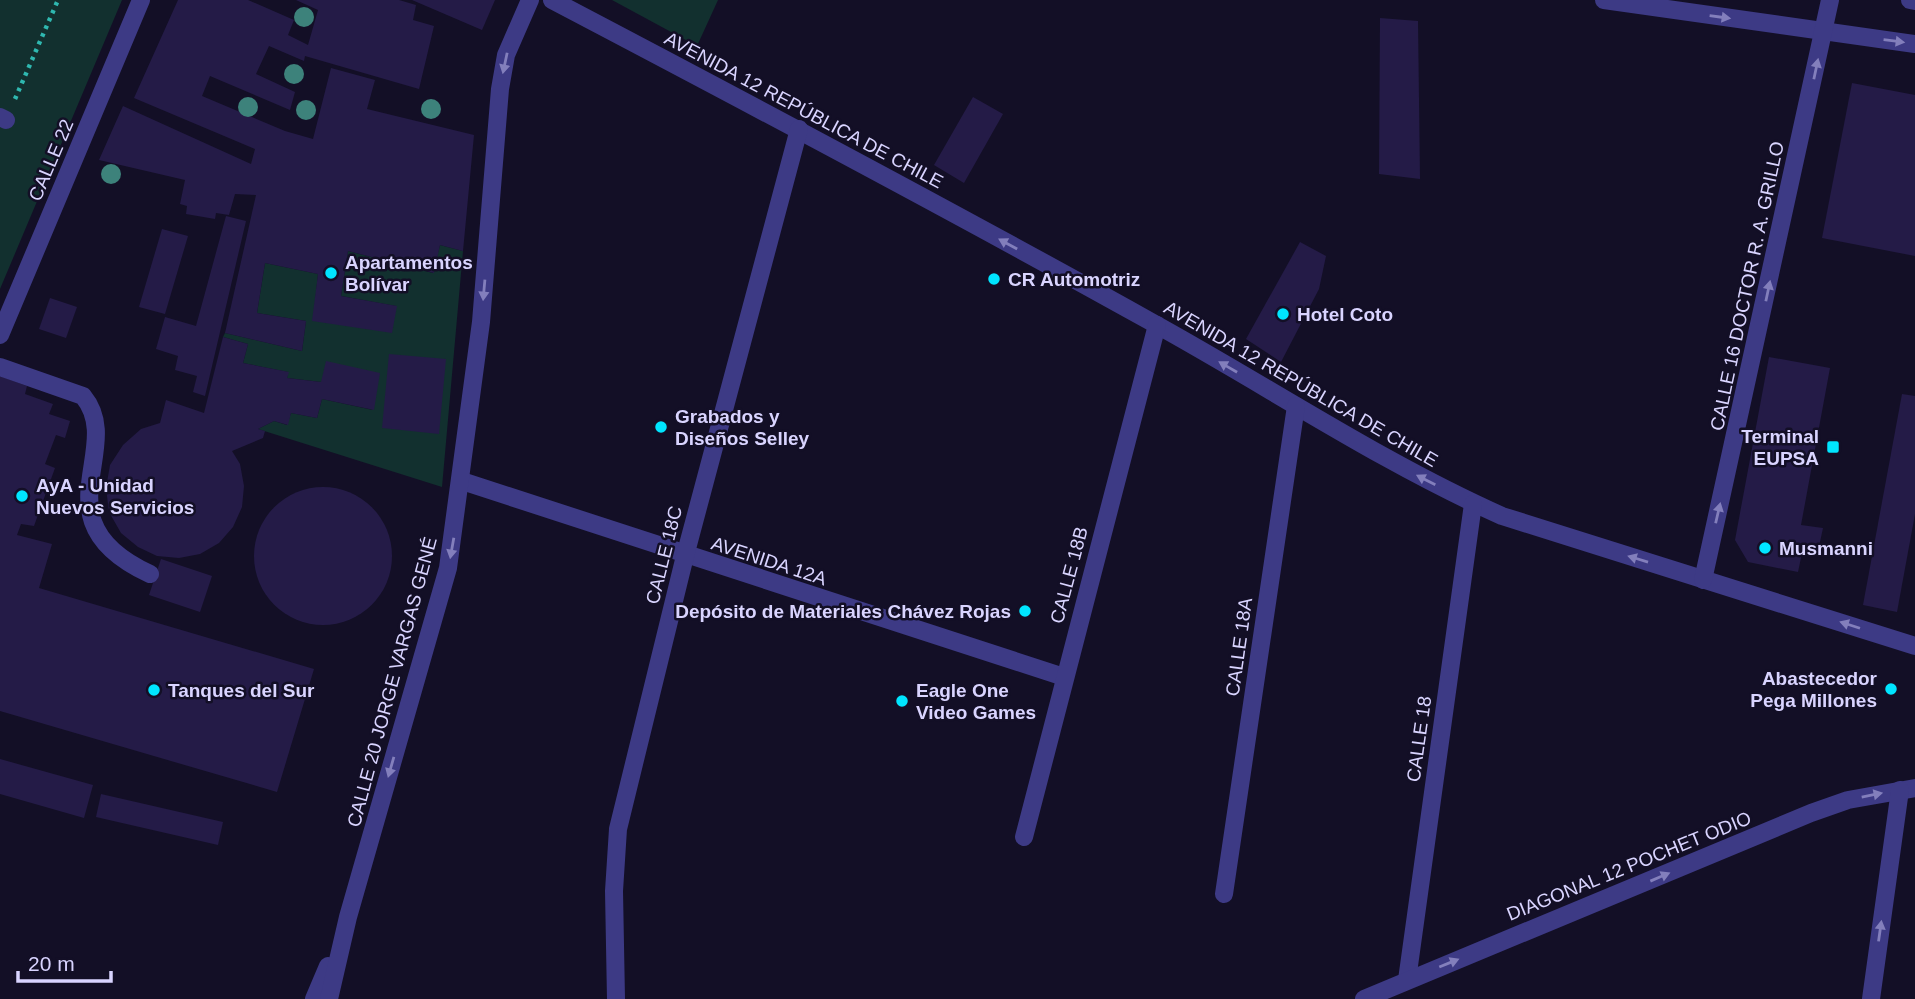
<svg xmlns="http://www.w3.org/2000/svg" width="1915" height="999" font-family="Arial,sans-serif">
  <rect width="100%" height="100%" fill="#130f26"/>
  <!-- green -->
  <g fill="#12302f">
    <path d="M0,0H122L0,289Z"/>
    <path d="M612,0H718L697,46Z"/>
    <path d="M440,245L463,251L442,487L258,429L274,421L287,425L291,413L317,418L322,399L373,410L321,382L287,378L288,372L243,363L248,344L223,337L225,333L302,351L306,321L257,313L265,263L318,274L313,321L396,306L341,296L348,251L433,273Z"/>
  </g>
  <!-- building -->
  <g fill="#241b47">
    <path d="M178,0H248L294,20L288,35L308,45L318,10L296,0H399L416,5L413,20L434,26L419,89L305,56L304,61L269,46L256,74L295,92L290,110L210,76L202,96L285,131L313,139L331,68L375,80L367,109L474,135L463,251L440,245L434,273L348,251L341,296L397,306L392,333L312,321L318,274L265,263L257,313L306,321L302,351L225,333L256,195L235,194L229,215L216,213L215,219L186,214L187,206L180,204L185,180L99,160L123,106L251,164L255,149L134,98Z"/>
    <path d="M412,0H495L482,30Z"/>
    <path d="M1380,18L1418,21L1420,179L1379,174Z"/>
    <path d="M1852,83L1915,95V256L1822,238Z"/>
    <path d="M973,97L1003,114L964,183L934,165Z"/>
    <path d="M226,216L246,221L205,396L193,392L197,376L175,370L178,356L156,349L165,317L196,326Z"/>
    <path d="M162,229L188,236L165,314L139,307Z"/>
    <path d="M1300,242L1326,256L1319,289L1281,362L1246,339Z"/>
    <path d="M50,298L77,307L66,338L39,329Z"/>
    <path d="M223,337L248,344L243,363L289,372L287,378L321,382L326,361L380,373L374,410L322,399L317,418L291,413L288,425L274,421L258,429L265,431L263,438L232,451L240,464L244,486L242,507L233,527L219,543L200,554L179,558L157,556L138,547L121,533L109,512L106,488L110,465L123,445L141,429L160,423L166,400L204,413Z"/>
    <path d="M389,354L446,359L439,434L382,428Z"/>
    <path d="M1769,357L1830,368L1801,525L1823,528L1817,556L1802,553L1798,572L1748,562L1735,540Z"/>
    <path d="M0,376L27,386L25,394L53,404L49,414L70,421L65,438L56,435L45,464L55,468L34,526L21,524L17,535L52,544L39,588L314,669L277,792L0,711Z"/>
    <path d="M1902,394L1915,396V514L1897,612L1863,605Z"/>
    <circle cx="323" cy="556" r="69"/>
    <path d="M161,559L212,576L200,612L149,595Z"/>
    <path d="M0,759L93,785L84,818L0,794Z"/>
    <path d="M101,794L223,822L218,845L96,817Z"/>
  </g>
  <g fill="none" stroke-linecap="round" stroke-linejoin="round">
    <!-- path -->
    <path stroke="#2fb8b0" stroke-width="4.5" stroke-dasharray="3.5 5" stroke-linecap="butt" d="M15,99L58,0"/>
    <!-- minor -->
    <g stroke="#3d3a85" stroke-width="18">
      <path d="M552,0C754,106 956,213 1155,324C1271,388 1381,462 1502,516L1915,646"/>
      <path d="M1604,0L1915,44"/>
      <path d="M1910,0L1915,1"/>
      <path d="M0,117L6,120"/>
      <path d="M0,335L141,0"/>
      <path d="M0,367L83,396C127,449 35,521 150,574"/>
      <path d="M462,481L1064,677"/>
      <path d="M1703,580L1830,0"/>
      <path d="M1024,837L1157,325"/>
      <path d="M1224,894L1296,406"/>
      <path d="M1407,980L1473,504"/>
      <path d="M314,999L328,966"/>
      <path d="M329,999L348,917L448,568L481,322L500,89L506,55L530,0"/>
      <path d="M616,999L614,891L618,829L685,556L799,129"/>
      <path d="M1364,999L1811,813L1848,800L1915,788"/>
      <path d="M1871,999L1900,790"/>
    </g>
  </g>
  <!-- trees -->
  <g fill="#3d827b">
    <circle cx="304" cy="17" r="10"/>
    <circle cx="294" cy="74" r="10"/>
    <circle cx="248" cy="107" r="10"/>
    <circle cx="431" cy="109" r="10"/>
    <circle cx="306" cy="110" r="10"/>
    <circle cx="111" cy="174" r="10"/>
  </g>
  <!-- one-way arrows -->
  <defs><path id="oneway-solid" d="M-6-.8H1V-3.2L6.5 0L1 3.2V.8H-6Z" transform="scale(1.75)"/></defs>
  <g fill="#837fbc">
    <use href="#oneway-solid" transform="translate(1720 17) rotate(8)"/>
    <use href="#oneway-solid" transform="translate(1894 41) rotate(7)"/>
    <use href="#oneway-solid" transform="translate(505 63) rotate(102)"/>
    <use href="#oneway-solid" transform="translate(1816 69) rotate(-78)"/>
    <use href="#oneway-solid" transform="translate(1008 244) rotate(-151)"/>
    <use href="#oneway-solid" transform="translate(484 290) rotate(95)"/>
    <use href="#oneway-solid" transform="translate(1768 291) rotate(-78)"/>
    <use href="#oneway-solid" transform="translate(1228 367) rotate(-150)"/>
    <use href="#oneway-solid" transform="translate(1426 480) rotate(-153)"/>
    <use href="#oneway-solid" transform="translate(1718 513) rotate(-77)"/>
    <use href="#oneway-solid" transform="translate(452 548) rotate(100)"/>
    <use href="#oneway-solid" transform="translate(1638 559) rotate(-163)"/>
    <use href="#oneway-solid" transform="translate(1850 625) rotate(-162)"/>
    <use href="#oneway-solid" transform="translate(391 767) rotate(106)"/>
    <use href="#oneway-solid" transform="translate(1872 795) rotate(-11)"/>
    <use href="#oneway-solid" transform="translate(1660 877) rotate(-23)"/>
    <use href="#oneway-solid" transform="translate(1880 931) rotate(-82)"/>
    <use href="#oneway-solid" transform="translate(1449 963) rotate(-22)"/>
  </g>
  <!-- markers -->
  <g fill="#00e5ff" stroke="#130f26" stroke-width="2.5">
    <circle cx="331" cy="273" r="7"/>
    <circle cx="994" cy="279" r="7"/>
    <circle cx="1283" cy="314" r="7"/>
    <circle cx="661" cy="427" r="7"/>
    <rect x="1826" y="440" width="14" height="14" rx="3.5"/>
    <circle cx="22" cy="496" r="7"/>
    <circle cx="1765" cy="548" r="7"/>
    <circle cx="1025" cy="611" r="7"/>
    <circle cx="1891" cy="689" r="7"/>
    <circle cx="154" cy="690" r="7"/>
    <circle cx="902" cy="701" r="7"/>
  </g>
  <g text-anchor="middle" dominant-baseline="central" stroke-width="5" stroke-linejoin="round" paint-order="stroke">
    <!-- street labels -->
    <g font-size="19" fill="#d9d4ff" stroke="#130f26">
      <text transform="translate(804 110) rotate(28)">AVENIDA 12 REPÚBLICA DE CHILE</text>
      <text transform="translate(51 160) rotate(-67)">CALLE 22</text>
      <text transform="translate(1747 286) rotate(-78)">CALLE 16 DOCTOR R. A. GRILLO</text>
      <text transform="translate(1301 384) rotate(30)">AVENIDA 12 REPÚBLICA DE CHILE</text>
      <text transform="translate(664 555) rotate(-76)">CALLE 18C</text>
      <text transform="translate(769 561) rotate(18)">AVENIDA 12A</text>
      <text transform="translate(1069 575) rotate(-75)">CALLE 18B</text>
      <text transform="translate(1239 647) rotate(-82)">CALLE 18A</text>
      <text transform="translate(392 682) rotate(-75)">CALLE 20 JORGE VARGAS GENÉ</text>
      <text transform="translate(1419 739) rotate(-82)">CALLE 18</text>
      <text transform="translate(1629 866) rotate(-22)">DIAGONAL 12 POCHET ODIO</text>
    </g>
    <!-- poi labels -->
    <g font-size="19" font-weight="bold" fill="#d9d4ff" stroke="#130f26" text-anchor="start">
      <text x="345" y="262">Apartamentos<tspan x="345" dy="22">Bolívar</tspan></text>
      <text x="1008" y="279">CR Automotriz</text>
      <text x="1297" y="314">Hotel Coto</text>
      <text x="675" y="416">Grabados y<tspan x="675" dy="22">Diseños Selley</tspan></text>
      <text x="1819" y="436" text-anchor="end">Terminal<tspan x="1819" dy="22">EUPSA</tspan></text>
      <text x="36" y="485">AyA - Unidad<tspan x="36" dy="22">Nuevos Servicios</tspan></text>
      <text x="1779" y="548">Musmanni</text>
      <text x="1011" y="611" text-anchor="end">Depósito de Materiales Chávez Rojas</text>
      <text x="1877" y="678" text-anchor="end">Abastecedor<tspan x="1877" dy="22">Pega Millones</tspan></text>
      <text x="168" y="690">Tanques del Sur</text>
      <text x="916" y="690">Eagle One<tspan x="916" dy="22">Video Games</tspan></text>
    </g>
  </g>
  <!-- scale -->
  <path d="M18 971v10h93v-10" fill="none" stroke="#d9d4ff" stroke-width="3.5"/>
  <text x="28" y="971" font-size="21" fill="#d9d4ff" stroke="#130f26" stroke-width="5" paint-order="stroke">20 m</text>
</svg>
